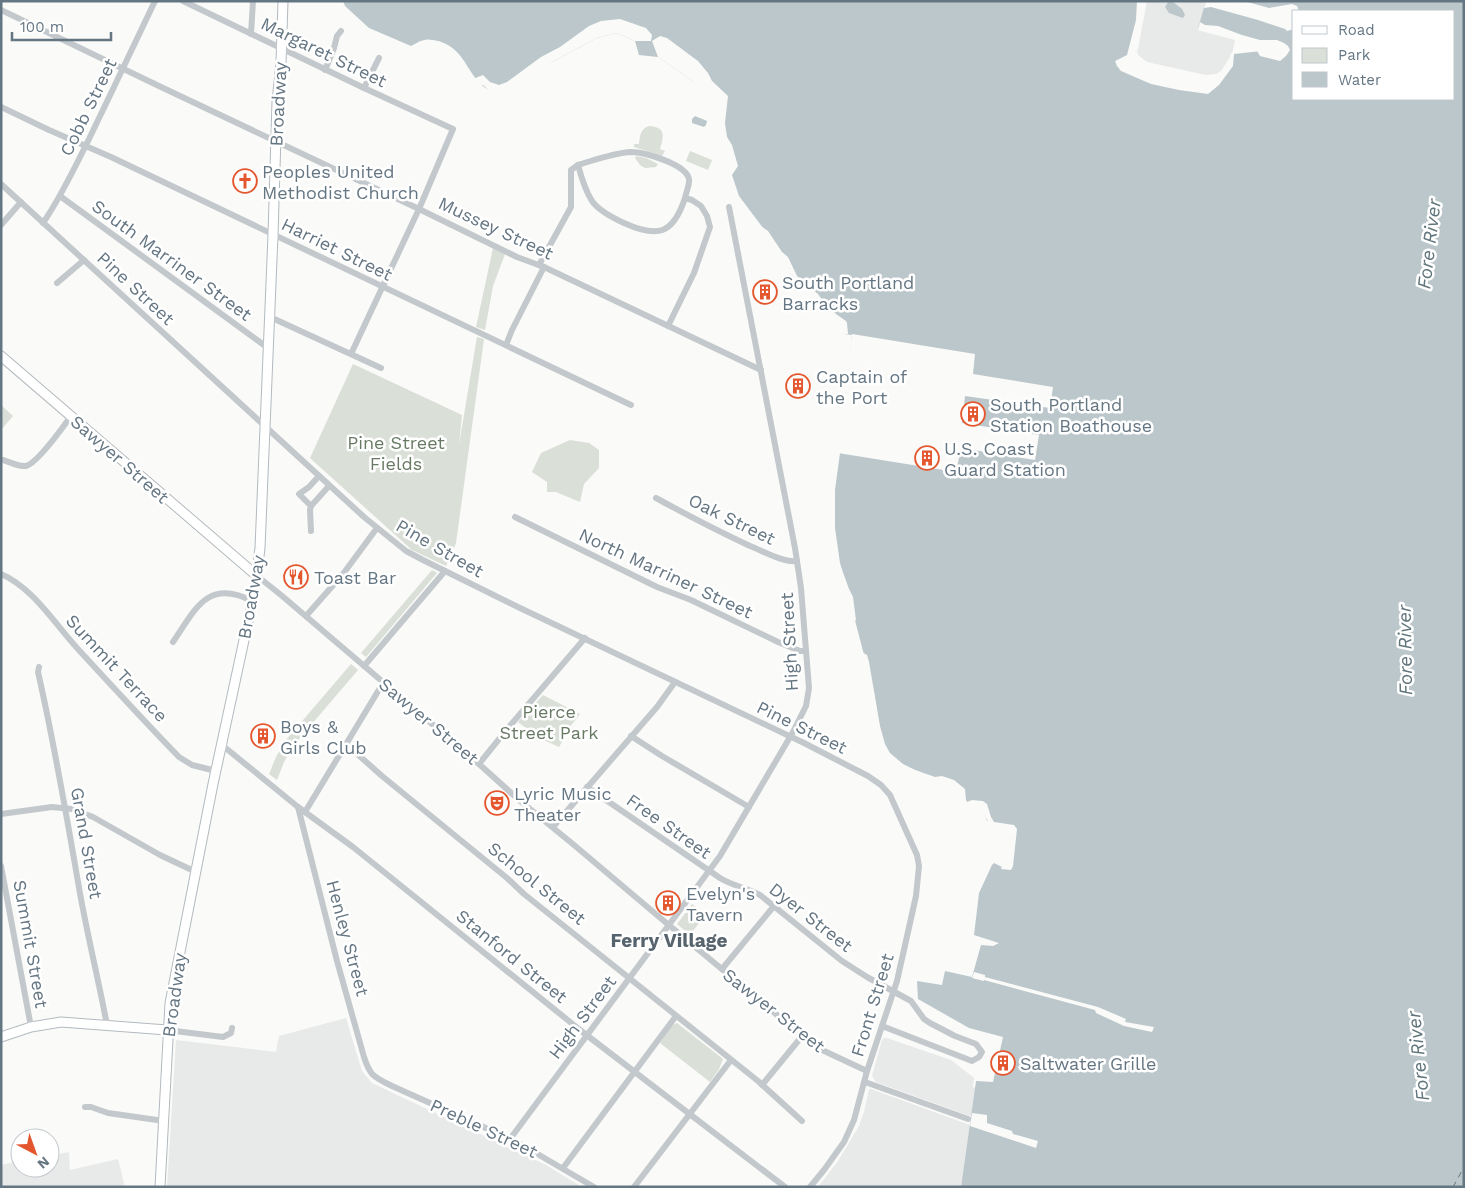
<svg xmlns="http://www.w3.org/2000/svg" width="1465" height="1188" font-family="'Work Sans',sans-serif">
  <rect width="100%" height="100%" fill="#fafaf8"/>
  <!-- built -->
  <g fill="#e8e9e9">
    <path d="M1147,1H1206L1198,30L1235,40L1232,54L1221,71L1216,74L1206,75L1147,62L1137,54Z"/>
    <path d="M346,1018L362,1071L372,1083L546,1165L582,1187H167L176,1040L276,1052L279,1036Z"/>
    <path d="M884,1038H887L951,1060L974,1078L973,1087L975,1088L972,1112L981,1120L876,1082L872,1076L882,1040Z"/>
    <path d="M869,1089H871L970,1125L961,1187H818L838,1161L859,1126L864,1112Z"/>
    <path d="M69,1152L70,1170L118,1159L125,1187H1V1165L20,1161V1168H50V1156Z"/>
  </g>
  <!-- green -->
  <g fill="#dadfd7">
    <path d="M649,126C666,127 664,136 660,149L665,151L662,156L634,147V144H639C640,136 640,129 649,126Z"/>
    <path d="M690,151L712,160L708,170L686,161Z"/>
    <path d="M636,156L646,158L658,164L656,167L645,168L640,165L635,158Z"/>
    <path d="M493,248L505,254L493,286L485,330L476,327Z"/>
    <path d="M477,337L484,339L456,543L446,566L412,550L310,458L353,364L462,415L459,445Z"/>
    <path d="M1,405L13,416L1,430Z"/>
    <path d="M570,440L589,443L599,450V468L584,484L580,502L556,492H547V482L532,472L541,453Z"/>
    <path d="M432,570L437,573L366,657L361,653Z"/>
    <path d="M351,664L358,670L293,746L284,762L277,780L269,774L276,757L286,740Z"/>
    <path d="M543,695L580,714L566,732L567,733L559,747L539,738L518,722Z"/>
    <path d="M692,904L706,914L690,935L677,924Z"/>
    <path d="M677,1023L723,1059L719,1069L710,1082L660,1043L671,1026Z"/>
  </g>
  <!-- water -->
  <g fill="#bbc7cb" fill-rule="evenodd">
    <path d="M343,1H1143L1135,60L1145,66L1209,79L1221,76L1232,60L1234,54L1262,51L1278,55L1280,49L1198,28L1206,1L1286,23L1288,16L1236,1H1464V1187H961L976,1081L993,1082L1003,1037L969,1028L918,999L917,981L942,985L945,971L972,977L981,945L993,946L999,943L974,935L979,893L992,865L994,863L1002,867L1008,868L1013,829L987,821L982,809L977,804L969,805L956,787L898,763L883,747L874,693L840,563L835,528V490L840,453L852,335L844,334L841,322L819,299L790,273V269L784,256L739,196L732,175L733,160L724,137L720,104L698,88L693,81L658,57L639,55L635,41L617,33L597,38L496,92C466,86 470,45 433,40C430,40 428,39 425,40C421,40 415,44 411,46L369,28L345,6ZM1294,11H1454V99H1294Z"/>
    <path d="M1168,2H1173L1182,9L1185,15L1183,18L1169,13L1165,7Z"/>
    <path d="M695,116L707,121L706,125L704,127L692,123V119Z"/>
  </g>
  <!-- pier -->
  <g fill="#fafaf8">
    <path d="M1137,1H1145L1136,54L1138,59L1146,63L1208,77L1216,76L1222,72L1228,64L1231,53L1234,54L1233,66L1219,85L1208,94L1179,90L1151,84L1121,71L1117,66L1115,61L1127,55L1136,20Z"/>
    <path d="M1206,1H1211L1284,20L1285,17L1236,4L1234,1H1244L1269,8L1292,4L1297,6L1299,11H1294V29L1287,31L1285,29L1258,20L1211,7L1204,8Z"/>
    <path d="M620,19L646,28L652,35L651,41H635L617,33L597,38L552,62L539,72L500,93L493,94L483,85L480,87L473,79L483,75L490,82L499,85L507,82L541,57L560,47L589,26L601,21Z"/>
    <path d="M1200,22L1205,25L1218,26L1242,35L1260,40H1277L1284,43L1288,46L1290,50L1286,56L1280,61L1260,56L1256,49H1262L1277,52L1278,51L1198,30Z"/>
    <path d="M660,36L667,38L698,61L708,73L712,81L728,96L725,123L727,137L732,145L738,166L732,175L731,161L721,136L718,107L708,111L697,103L693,97L695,88L693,81L658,57L652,41Z"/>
    <path d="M761,226L768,231L782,252L788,257L797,276L818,294L829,309L846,321L847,323L848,334H844L839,324L817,298L790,273V269L778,250L769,239Z"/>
    <path d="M852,334L975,354L973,374L1053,387L1050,408L965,396L962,423L1039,435L1035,460L961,448L956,472L838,453Z"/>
    <path d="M840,564L849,589L853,597L856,620L853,622L849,600L838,565Z"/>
    <path d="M860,651L867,655L869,662L880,726L885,744L890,753L903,764L915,770L935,777L942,776L954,780L965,789L966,800L967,802L972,800L983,801L987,804L991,817L994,822L1014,825L1017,829L1013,866L1011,870L1001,869L1002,866L1007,865L1012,835L1010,831L990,825L980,808L977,806L969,807L961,803L955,790L950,787L929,780L897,766L885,755L880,747L874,719L871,693Z"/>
    <path d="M974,972L985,975V977L1098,1007L1126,1019L1125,1022L1154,1027L1152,1032L1124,1026L1096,1013L1095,1010L984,980V981L972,978Z"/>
    <path d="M972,1113L987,1115V1123L1012,1131L1013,1134L1038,1141L1036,1148L970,1126Z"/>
  </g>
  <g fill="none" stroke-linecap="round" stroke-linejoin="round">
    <!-- ferry -->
    <path stroke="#60757c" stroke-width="1" stroke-dasharray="6 5" stroke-linecap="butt" d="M1453,1187L1464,1167"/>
    <!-- secondary casing -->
    <g stroke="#b3babf" stroke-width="11">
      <g id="secondary">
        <path d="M1,356L256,575"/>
        <path d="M1,1037L31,1027L61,1022L167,1030"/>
        <path d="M160,1187L170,1003L213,784L255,589L260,548L273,235L277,102L281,63L283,1"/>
      </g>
    </g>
    <!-- street -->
    <g stroke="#c3c8cc" stroke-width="6">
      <path d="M183,1L364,88L453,129L419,209L351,354"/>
      <path d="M1,10L161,87L419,209L517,257L544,267L761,370"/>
      <path d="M251,34L253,1"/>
      <path d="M325,70L334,48L337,36L341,31"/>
      <path d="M364,88L379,58"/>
      <path d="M1,107L49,130L111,157L631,405"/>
      <path d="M1,184L364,517L406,551L423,560L520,608L804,743L868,776L881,785L890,795L917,855L919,866L916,896L897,981L867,1071L854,1120L844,1142L824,1170L810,1187"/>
      <path d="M60,196L268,348"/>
      <path d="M43,223C61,197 75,167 89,139C111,93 133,48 155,1"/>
      <path d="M1,225L21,202"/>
      <path d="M539,265L571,207V170L578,165"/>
      <path d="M57,283L84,260"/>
      <path d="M270,317L381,368"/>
      <path d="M668,326L694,273L710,227L707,216L701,206L692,200L685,198C686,192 690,184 689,179C686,164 644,152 631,152C613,153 595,160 578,165C581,176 586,192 592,201C599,211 613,218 624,223C657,238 673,235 685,198"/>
      <path d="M506,345L512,330L544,267"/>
      <path d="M3,460C10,462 19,467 26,466C38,463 63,427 71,416"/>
      <path d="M656,498C687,515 718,531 750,546C763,551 783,563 797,561"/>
      <path d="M311,506L299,494L309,487L319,476"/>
      <path d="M515,517L657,587L691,600L778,642L800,651H806"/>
      <path d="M311,531L310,510L311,506L329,486"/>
      <path d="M1,574C32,587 55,624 77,648C111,685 145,722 179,757L192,765L216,771"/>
      <path d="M256,575L281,595L479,764L519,800L574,845L664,921L782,1019L822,1050L867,1071"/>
      <path d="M306,616L343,574L377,528"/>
      <path d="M173,642C195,610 207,578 252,601"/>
      <path d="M364,666L445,571"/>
      <path d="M39,667L38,672C54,742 66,812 78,882C86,930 98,977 107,1025"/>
      <path d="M631,736L662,756L749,807"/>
      <path d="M346,744L382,776L507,878L524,894L758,1081L802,1121"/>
      <path d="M222,745L298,807L353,847L580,1030L785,1187"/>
      <path d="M479,764L508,728L585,638"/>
      <path d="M587,787L720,878C733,886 747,888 760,895L842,961L867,977L911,1001L924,1019L930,1023L955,1036L976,1044L982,1052L979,1057L972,1061L882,1026"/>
      <path d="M298,807L337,961L364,1057C370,1076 374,1077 392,1086L517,1142L594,1187"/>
      <path d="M305,812L383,683"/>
      <path d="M1,814L52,807L72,809L93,817L160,855L196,872"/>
      <path d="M553,827L657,707L675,682"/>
      <path d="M1,866L31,1027"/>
      <path d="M722,969L774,906"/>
      <path d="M167,1030L223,1037L231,1033L232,1028"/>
      <path d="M865,1082L968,1119"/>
      <path d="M762,1085L803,1035"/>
      <path d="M85,1107H91L108,1113L164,1121"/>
      <path d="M510,1139L720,856L793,732L806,706L809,688L801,588L795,548L729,207"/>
      <path d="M563,1168L676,1016"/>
      <path d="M634,1187L731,1060"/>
    </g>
    <!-- secondary -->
    <use href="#secondary" stroke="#fff" stroke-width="9"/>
  </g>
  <!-- icons -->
  <defs>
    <g id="church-ring" transform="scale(1.25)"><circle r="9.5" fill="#fff" stroke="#e4572e" stroke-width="1.5"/><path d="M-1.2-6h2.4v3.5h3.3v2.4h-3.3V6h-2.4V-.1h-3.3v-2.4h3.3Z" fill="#e4572e"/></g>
    <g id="building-ring" transform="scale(1.25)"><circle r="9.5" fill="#fff" stroke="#e4572e" stroke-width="1.5"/><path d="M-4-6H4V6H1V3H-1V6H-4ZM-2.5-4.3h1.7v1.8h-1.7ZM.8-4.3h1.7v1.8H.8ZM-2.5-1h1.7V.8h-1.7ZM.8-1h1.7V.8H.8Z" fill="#e4572e"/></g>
    <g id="restaurant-ring" transform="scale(1.25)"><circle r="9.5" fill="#fff" stroke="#e4572e" stroke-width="1.5"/><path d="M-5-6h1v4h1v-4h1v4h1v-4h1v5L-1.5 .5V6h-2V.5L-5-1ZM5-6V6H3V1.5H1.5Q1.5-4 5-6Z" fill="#e4572e"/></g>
    <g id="theatre-ring" transform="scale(1.25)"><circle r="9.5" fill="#fff" stroke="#e4572e" stroke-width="1.5"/><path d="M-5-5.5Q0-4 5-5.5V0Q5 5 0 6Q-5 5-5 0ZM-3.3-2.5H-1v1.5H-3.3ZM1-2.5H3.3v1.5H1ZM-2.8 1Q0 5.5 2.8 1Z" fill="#e4572e"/></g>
  </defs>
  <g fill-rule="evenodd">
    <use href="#church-ring" x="245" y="181"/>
    <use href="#building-ring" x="765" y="292"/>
    <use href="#building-ring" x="798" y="386"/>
    <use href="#building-ring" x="973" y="414"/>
    <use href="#building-ring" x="927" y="458"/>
    <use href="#restaurant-ring" x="296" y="577"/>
    <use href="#building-ring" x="263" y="736"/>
    <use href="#theatre-ring" x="497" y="803"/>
    <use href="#building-ring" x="668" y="903"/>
    <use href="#building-ring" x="1003" y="1063"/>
  </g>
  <g text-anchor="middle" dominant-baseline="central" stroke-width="5" stroke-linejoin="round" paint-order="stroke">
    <!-- street labels -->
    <g font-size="18" fill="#657683" stroke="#fff">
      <text transform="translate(324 52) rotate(26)">Margaret Street</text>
      <text transform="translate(278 104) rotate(-87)">Broadway</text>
      <text transform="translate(88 107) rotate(-64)">Cobb Street</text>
      <text transform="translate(496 228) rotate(25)">Mussey Street</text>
      <text transform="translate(337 249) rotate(26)">Harriet Street</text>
      <text transform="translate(172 260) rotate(36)">South Marriner Street</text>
      <text transform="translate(136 288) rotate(43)">Pine Street</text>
      <text transform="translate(120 459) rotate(41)">Sawyer Street</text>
      <text transform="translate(732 519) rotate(26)">Oak Street</text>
      <text transform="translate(440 548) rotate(30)">Pine Street</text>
      <text transform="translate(666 573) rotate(25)">North Marriner Street</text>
      <text transform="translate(251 597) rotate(-80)">Broadway</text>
      <text transform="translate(789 642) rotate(-93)">High Street</text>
      <text transform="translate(117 668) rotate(47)">Summit Terrace</text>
      <text transform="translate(429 721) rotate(40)">Sawyer Street</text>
      <text transform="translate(802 727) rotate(26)">Pine Street</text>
      <text transform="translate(669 826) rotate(35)">Free Street</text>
      <text transform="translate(87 843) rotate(80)">Grand Street</text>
      <text transform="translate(537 883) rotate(39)">School Street</text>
      <text transform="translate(811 917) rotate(38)">Dyer Street</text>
      <text transform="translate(348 938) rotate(75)">Henley Street</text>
      <text transform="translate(31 944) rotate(80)">Summit Street</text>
      <text transform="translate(512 956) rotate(39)">Stanford Street</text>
      <text transform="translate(174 995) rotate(-82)">Broadway</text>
      <text transform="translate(872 1005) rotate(-73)">Front Street</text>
      <text transform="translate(774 1010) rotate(38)">Sawyer Street</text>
      <text transform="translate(582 1017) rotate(-53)">High Street</text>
      <text transform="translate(484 1128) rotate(25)">Preble Street</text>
    </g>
    <!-- poi labels -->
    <g font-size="18" fill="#657683" stroke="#fff" text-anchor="start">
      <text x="262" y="171">Peoples United<tspan x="262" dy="21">Methodist Church</tspan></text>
      <text x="782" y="282">South Portland<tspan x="782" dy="21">Barracks</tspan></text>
      <text x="816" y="376">Captain of<tspan x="816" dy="21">the Port</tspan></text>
      <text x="990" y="404">South Portland<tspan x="990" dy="21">Station Boathouse</tspan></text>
      <text x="944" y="448">U.S. Coast<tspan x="944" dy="21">Guard Station</tspan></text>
      <text x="314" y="577">Toast Bar</text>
      <text x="280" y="726">Boys &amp;<tspan x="280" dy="21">Girls Club</tspan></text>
      <text x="514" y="793">Lyric Music<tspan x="514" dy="21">Theater</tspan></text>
      <text x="686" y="893">Evelyn's<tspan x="686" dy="21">Tavern</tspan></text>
      <text x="1020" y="1063">Saltwater Grille</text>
    </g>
    <!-- park labels -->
    <g font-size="18" fill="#687a64" stroke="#fff">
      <text x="396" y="442">Pine Street<tspan x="396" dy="21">Fields</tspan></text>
      <text x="549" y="711">Pierce<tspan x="549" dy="21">Street Park</tspan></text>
    </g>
    <!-- water labels -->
    <g font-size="19" font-style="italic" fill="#60757c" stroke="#fff">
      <text transform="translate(1429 244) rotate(-83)">Fore River</text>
      <text transform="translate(1405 650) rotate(-91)">Fore River</text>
      <text transform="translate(1418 1056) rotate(-96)">Fore River</text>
    </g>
    <!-- neighbourhood labels -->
    <g font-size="19" font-weight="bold" fill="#57646e" stroke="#fff">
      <text x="669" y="940">Ferry Village</text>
    </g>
  </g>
  <!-- border -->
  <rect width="1465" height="1188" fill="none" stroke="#657683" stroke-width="5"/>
  <!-- legend -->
  <rect x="1292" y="10" width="162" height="90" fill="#ffffff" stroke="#c1c8cd"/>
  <rect x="1302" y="26" width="25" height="8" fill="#ffffff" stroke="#c1c8cd"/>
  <text x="1338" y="35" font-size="15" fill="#657683">Road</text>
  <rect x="1302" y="48" width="25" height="15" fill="#dadfd7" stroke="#c1c8cd"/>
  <text x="1338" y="60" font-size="15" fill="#657683">Park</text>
  <rect x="1302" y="72" width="25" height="15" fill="#bbc7cb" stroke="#c1c8cd"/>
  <text x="1338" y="85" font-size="15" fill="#657683">Water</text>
  <!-- north arrow -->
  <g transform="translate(35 1153) rotate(139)"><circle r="24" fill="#ffffff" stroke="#c1c8cd"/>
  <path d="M0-4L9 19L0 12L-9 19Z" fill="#e4572e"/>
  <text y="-8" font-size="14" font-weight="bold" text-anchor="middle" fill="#657683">N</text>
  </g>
  <!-- scale -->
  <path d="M12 32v8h99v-8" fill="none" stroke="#657683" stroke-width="2.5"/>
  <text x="20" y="32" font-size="15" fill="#657683" stroke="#ffffff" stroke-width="4" paint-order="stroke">100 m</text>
</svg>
